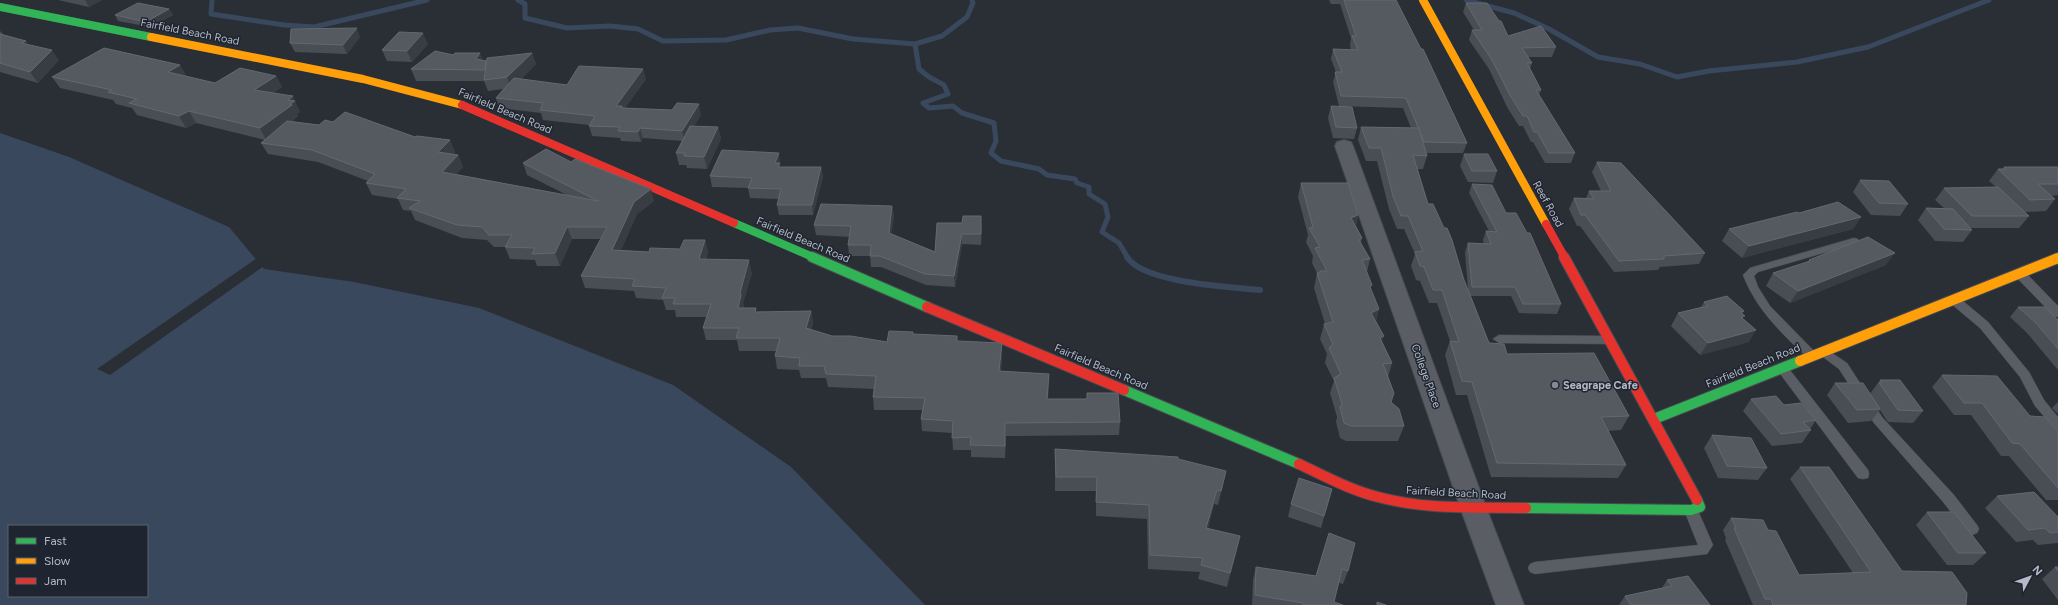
<svg xmlns="http://www.w3.org/2000/svg" width="2058" height="605" font-family="Figtree,sans-serif">
  <rect width="100%" height="100%" fill="#2a2f36"/>
  <!-- water -->
  <path fill="#3a485e" fill-rule="evenodd" d="M0,133L69,157L229,227L264,269L354,282L479,308L673,385L791,467L925,605H0ZM9,526H147V596H9Z"/>
  <!-- pier -->
  <path fill="#2a2f36" d="M257,258L264,266L110,375L97,369Z"/>
  <g fill="none" stroke-linecap="round" stroke-linejoin="round">
    <!-- stream-far1 -->
    <g stroke="#3a485e" stroke-width="5">
      <path d="M212,0L211,14L284,25L314,27L427,0"/>
      <path d="M518,0L525,4V18L567,28L610,26L638,29L663,41L726,40L770,30L798,28L853,39L915,44L942,36L967,17L973,3L972,0"/>
      <path d="M1466,0L1514,13L1549,29L1598,57L1640,64L1677,77L1709,71L1797,62L1868,47L1989,0"/>
      <path d="M915,44L919,69L929,77L944,85L948,94L923,103L929,108L953,106L962,113L994,123L996,141L991,153L1001,161L1039,169L1047,175L1075,179L1077,183L1089,187V194L1105,204L1108,217L1102,232L1119,243L1128,258"/>
    </g>
    <!-- stream -->
    <path stroke="#3a485e" stroke-width="6" d="M1127,257C1143,283 1231,287 1260,290"/>
    <!-- lane casing -->
    <g stroke="#484b51" stroke-width="1">
      <g id="lane">
        <path d="M1854,238L1858,239L1859,241L1858,243L1758,272L1754,276L1758,287L1770,306L1818,355L1816,358H1808C1781,333 1756,309 1743,275L1750,268Z"/>
        <path d="M2019,269L2023,270L2058,306V317L2054,316L2015,276L2014,273L2015,270Z"/>
        <path d="M1953,295L1957,296L1988,322L2029,372L2044,400L2058,417V430L2054,428L2035,406L2020,377L1980,328L1949,302L1948,299Z"/>
        <path d="M1499,335L1609,336L1615,340L1609,344L1499,343L1493,339Z"/>
        <path d="M1823,347L1847,363L1882,417L1954,495L1977,525L1979,529L1977,533L1972,535L1967,533L1944,503L1874,423L1839,369L1819,354L1817,351L1819,348Z"/>
        <path d="M1782,364L1786,365L1868,470L1869,474L1868,478L1863,479L1858,478L1778,371L1776,368L1778,365Z"/>
        <path d="M1691,505L1696,506L1713,545L1707,554L1535,574L1530,572L1528,568L1530,564L1535,562L1698,545L1684,510L1686,506Z"/>
      </g>
    </g>
    <!-- street casing -->
    <g stroke="#484b51" stroke-width="2">
      <path id="street" d="M1344,140L1351,142L1353,146L1486,507L1524,605H1496L1460,507L1335,146L1337,142Z"/>
    </g>
    <!-- fast-far1 casing -->
    <g stroke="#484b51" stroke-width="8">
      <g id="fast-far1">
        <path d="M0,7L151,37"/>
        <path d="M734,223L815,258"/>
      </g>
    </g>
    <!-- fast casing -->
    <g stroke="#484b51" stroke-width="12">
      <g id="fast">
        <path d="M812,257L927,307"/>
        <path d="M1124,390L1299,464"/>
        <path d="M1654,419L1800,361"/>
        <path d="M1526,508L1691,510L1700,507L1697,500"/>
      </g>
    </g>
    <!-- slow-far1 casing -->
    <g stroke="#484b51" stroke-width="8">
      <g id="slow-far1">
        <path d="M1423,0L1546,224"/>
        <path d="M151,37L363,79L462,105"/>
      </g>
    </g>
    <!-- slow casing -->
    <g stroke="#484b51" stroke-width="12">
      <path id="slow" d="M1800,361L2058,258"/>
    </g>
    <!-- jam-far1 casing -->
    <g stroke="#484b51" stroke-width="8">
      <g id="jam-far1">
        <path d="M462,105L734,223"/>
        <path d="M1546,224L1565,258"/>
      </g>
    </g>
    <!-- jam casing -->
    <g stroke="#484b51" stroke-width="12">
      <g id="jam">
        <path d="M1564,257L1697,500"/>
        <path d="M927,307L1124,390"/>
        <path d="M1299,464C1325,476 1350,490 1378,497C1426,510 1476,507 1526,508"/>
      </g>
    </g>
    <!-- lane -->
    <use href="#lane" fill="#5a5d64" fill-rule="evenodd"/>
    <!-- street -->
    <use href="#street" fill="#5a5d64" fill-rule="evenodd"/>
    <!-- fast-far1 -->
    <use href="#fast-far1" stroke="#30b455" stroke-width="8"/>
    <!-- fast -->
    <use href="#fast" stroke="#30b455" stroke-width="10"/>
    <!-- slow-far1 -->
    <use href="#slow-far1" stroke="#ff9f0a" stroke-width="8"/>
    <!-- slow -->
    <use href="#slow" stroke="#ff9f0a" stroke-width="10"/>
    <!-- jam-far1 -->
    <use href="#jam-far1" stroke="#e5322d" stroke-width="8"/>
    <!-- jam -->
    <use href="#jam" stroke="#e5322d" stroke-width="10"/>
  </g>
  <!-- wall -->
  <g fill="#494d54">
    <path d="M58,0H102L89,7Z"/>
    <path d="M1329,0H1396L1467,143L1463,153H1426L1427,156L1423,169H1417L1428,204L1464,280L1468,289L1465,252L1468,243L1484,244L1483,240L1486,231H1489L1469,193L1472,184L1506,213L1561,304L1557,314L1519,313L1511,296H1471L1489,343L1507,354L1629,416L1621,430L1608,431L1626,465L1618,478L1491,477L1467,395H1456L1445,355L1450,341L1437,303H1429L1420,281L1416,280L1411,266L1415,254L1404,229H1397L1389,209L1377,161H1366L1358,140L1361,127L1411,128L1403,108L1339,106L1333,82L1336,72L1331,59L1333,49L1351,50L1350,46L1351,38L1340,4H1331Z"/>
    <path d="M1466,3L1508,36L1556,47L1552,57H1528L1532,63L1530,69L1541,90L1539,95L1575,153L1571,163H1545L1533,142H1531L1523,126H1519L1507,107L1489,69L1469,40L1472,30H1474L1463,12Z"/>
    <path d="M169,9L173,15L150,27L118,21L115,15Z"/>
    <path d="M0,31L4,35L29,45L59,60L38,83L0,72Z"/>
    <path d="M360,37L347,54L295,52L290,43Z"/>
    <path d="M428,44L412,62L387,61L382,50Z"/>
    <path d="M532,53L536,64L521,79L567,85L646,79L625,108L701,115L694,126L718,127L721,139L707,169L687,168L686,165H679L676,153L682,141L643,138L641,142L621,141L620,138L592,136L589,126V125L543,120L541,113L499,108L496,98L503,89L488,91L484,81H416L411,69L483,60L486,62Z"/>
    <path d="M180,65L186,76L215,83L276,76L282,87L273,93L299,108H298L300,112L297,114L298,116L291,122L415,137L450,140L455,152L453,154L458,155L463,167L456,174L567,195L527,175L523,163L571,162L654,201L637,214L621,250L649,252L680,249L705,240L708,252L706,260L752,273L743,303L744,308H756V312L811,311L813,323L811,330L832,336L887,342L913,334L958,341L1002,356L1001,371L1049,374L1048,399H1087V393L1120,422L1119,435L1006,436L1005,458L971,457V450H953L952,433L922,431L921,419L923,410H874L873,397L874,389L828,387L826,378H801L799,370L777,369L775,356L776,351H739L737,340H706L703,328L707,317H676L675,310H666L663,300L636,298L634,291L585,288L581,276L601,239H572L560,266H537L535,260L510,259L505,247H494L487,240L462,238L415,220L411,211L403,210L398,199L372,195L366,183L368,181L318,162L268,154L261,143L265,140L196,123L186,128L137,115L132,108L116,104L113,100L60,88L52,77Z"/>
    <path d="M1331,106L1357,128L1354,139L1333,138L1328,118Z"/>
    <path d="M1464,154L1497,171L1493,183L1468,182L1460,166Z"/>
    <path d="M1597,162L1705,253L1699,264L1660,267L1658,270L1614,272L1580,226H1577L1569,209L1574,198H1586L1589,191H1601L1592,172Z"/>
    <path d="M780,163V167H821L823,177L813,215H779L777,205L779,199L750,198L748,188L712,187L710,176Z"/>
    <path d="M2004,167H2058V195L2051,196L2055,199L2046,211L2024,212L2029,216L2019,228H1970L1972,230L1963,242L1935,241L1918,220L1926,208H1944L1935,200L1944,188L1996,187L1989,181L1998,169H2002Z"/>
    <path d="M1860,180L1908,204L1900,216L1871,215L1853,192Z"/>
    <path d="M1301,183L1358,215L1356,226L1362,238L1361,243L1370,259L1367,272L1371,290L1379,309L1376,321L1382,342L1392,363L1388,377L1394,393L1391,403L1404,426L1398,441H1346L1340,438L1336,422L1337,417L1330,393L1334,381L1325,363L1327,354L1320,339L1324,324H1325L1314,288L1317,273L1312,263L1313,256L1306,242L1308,235L1298,197Z"/>
    <path d="M892,206L894,216L891,234L935,252L937,223L982,226L981,245L962,244L955,287L926,285L881,267H871L870,256H849L848,245L850,237L816,235L814,225Z"/>
    <path d="M1799,213L1861,217L1853,229L1742,258L1722,241L1729,229Z"/>
    <path d="M1809,260L1886,265L1790,303L1766,286L1773,273L1808,262Z"/>
    <path d="M1704,302L1744,311L1742,314L1749,342L1700,355L1671,326L1678,313L1701,307Z"/>
    <path d="M2018,307L2058,320V370L2027,333L2010,317Z"/>
    <path d="M1942,375L2030,416L2058,431V500H2046L2009,456H2001L1971,415H1954L1932,387Z"/>
    <path d="M1880,380L1923,411L1913,423L1888,422L1880,410L1871,421L1848,423L1827,395L1835,383L1870,394Z"/>
    <path d="M1751,399L1784,405L1816,420L1810,429L1811,430L1802,443L1772,446L1743,411Z"/>
    <path d="M2058,402V414L2052,408Z"/>
    <path d="M1712,435L1767,468L1758,480L1718,478L1704,448Z"/>
    <path d="M1055,449L1178,459L1226,471L1223,485L1218,505L1214,504L1208,528L1237,550L1227,587L1198,579L1200,572L1148,569L1147,519L1096,516V491H1055Z"/>
    <path d="M1800,467L1902,571L1966,605H1753L1725,540L1726,538L1723,530L1731,518L1768,530L1799,575L1853,573L1790,479Z"/>
    <path d="M1332,489L1321,528L1288,517L1291,504Z"/>
    <path d="M1997,496L2058,517V543L2038,545L2033,540L2016,542L1985,508Z"/>
    <path d="M1927,512L1986,553L1973,565H1947L1916,525Z"/>
    <path d="M1329,533L1348,571L1343,584L1339,583L1334,602L1343,605H1252L1253,580L1256,567L1316,576Z"/>
    <path d="M2055,567H2058V600L2042,579Z"/>
    <path d="M1667,580L1710,605H1619L1625,596L1662,588Z"/>
  </g>
  <!-- shaded-wall -->
  <g fill="#383c43">
    <path d="M85,0H102L89,7Z"/>
    <path d="M169,9L173,15L150,27L146,22Z"/>
    <path d="M357,28L360,37L347,54L343,45Z"/>
    <path d="M423,33L428,44L412,62L407,51Z"/>
    <path d="M26,41L33,51L21,43Z"/>
    <path d="M52,50L59,60L38,83L30,72Z"/>
    <path d="M480,53L485,65L481,70L476,59Z"/>
    <path d="M532,53L536,64L511,89L507,77Z"/>
    <path d="M180,65L186,76L168,72Z"/>
    <path d="M643,69L646,79L624,110L616,106Z"/>
    <path d="M276,76L282,87L260,101L254,90Z"/>
    <path d="M293,96L300,112L297,114L298,116L266,140L260,128L288,100Z"/>
    <path d="M699,104L701,115L685,141L682,131Z"/>
    <path d="M189,111L196,123L186,128L179,116Z"/>
    <path d="M718,127L721,139L707,169L704,157Z"/>
    <path d="M640,128L643,138L641,142L638,132Z"/>
    <path d="M450,140L455,152L443,164L438,152Z"/>
    <path d="M779,153L780,163V165L781,173L775,163Z"/>
    <path d="M458,155L463,167L448,184L442,172Z"/>
    <path d="M821,167L823,177L813,215L812,205Z"/>
    <path d="M651,189L654,201L637,214L616,262L612,250L634,202Z"/>
    <path d="M892,206L894,216L890,244L889,233Z"/>
    <path d="M1358,215L1355,230L1351,218Z"/>
    <path d="M981,216L982,226L981,245Z"/>
    <path d="M1861,217L1853,229L1742,258L1749,246Z"/>
    <path d="M567,227L572,239L560,266L555,253Z"/>
    <path d="M962,234V244L955,287L954,276Z"/>
    <path d="M705,240L708,252L702,272L699,259Z"/>
    <path d="M1895,253L1886,265L1790,303L1798,291Z"/>
    <path d="M749,260L752,273L743,303L744,308L741,320L738,308L740,293Z"/>
    <path d="M1379,309L1375,324L1371,313Z"/>
    <path d="M811,311L813,323L808,340L806,328Z"/>
    <path d="M1756,330L1749,342L1700,355L1708,343Z"/>
    <path d="M1384,336L1379,351L1380,338Z"/>
    <path d="M1002,343V356L999,383V371Z"/>
    <path d="M1049,374V386L1047,411V399Z"/>
    <path d="M1005,423L1006,436L1005,458Z"/>
    <path d="M1226,471L1223,485L1218,505L1221,491Z"/>
    <path d="M1217,490L1214,504L1204,542L1206,528Z"/>
    <path d="M1240,536L1237,550L1227,587L1230,573Z"/>
  </g>
  <!-- building -->
  <g fill="#555960" stroke="#646870">
    <path d="M1344,0H1396L1421,49H1423L1467,143L1424,142L1406,98L1341,96L1335,72H1342L1333,49L1358,50L1352,36H1356Z"/>
    <path d="M138,3L169,9L146,22L115,15Z"/>
    <path d="M1466,3H1487L1499,21H1501L1508,36L1541,26L1556,47L1522,48L1532,63H1527L1541,90H1536L1575,153H1549L1537,132H1534L1527,116H1523L1511,97L1492,60L1472,30H1482Z"/>
    <path d="M357,28L343,45L290,43L291,29Z"/>
    <path d="M399,32L423,33L407,51L382,50Z"/>
    <path d="M0,34L26,41L21,43L52,50L30,72L0,63Z"/>
    <path d="M104,48L180,65L168,72L215,83L240,68L276,76L254,90L293,96L288,100L295,101L290,104L292,105L260,128L189,111L179,116L129,103L137,99L108,92L112,90L52,77Z"/>
    <path d="M435,51L453,55L455,53H480L476,59L486,61L485,70L411,69Z"/>
    <path d="M532,53L507,77L484,80L487,58Z"/>
    <path d="M579,66L643,69L616,106H622V108L672,110L677,103L699,104L682,131L640,128L638,132L618,131L620,127L589,126L595,116L540,110L543,103L496,98L514,78L567,85Z"/>
    <path d="M1331,106L1352,107L1357,128L1336,127Z"/>
    <path d="M345,112L415,137L417,136L450,140L438,152L458,155L442,172L598,201L523,163L546,149L571,162L575,159L651,189L634,202L612,250L649,252L650,248L680,249L684,240H705L699,259L749,260L740,293L741,295L738,308H756L755,312L811,311L806,328L832,336H851L887,342L889,331L913,332V334L957,336V341L1002,343L999,371L1049,374L1047,399H1087V393H1118L1120,422L1005,423V446L970,445L971,437L952,438L953,421L921,419L925,398L873,397L876,376L826,374L824,366H799L800,358L775,356L780,338H736L739,328H703L711,304H673L675,298H662L666,288L632,286L635,279L581,276L607,227H567L555,253L532,254L535,248L505,247L512,235H489L482,227L457,225L409,208L420,201L397,198L406,189L366,183L375,174L312,150L261,143L287,121L319,125L325,120L333,122Z"/>
    <path d="M690,126L718,127L704,157L684,156L685,153H676Z"/>
    <path d="M1361,127L1419,128L1427,156L1413,155L1428,204H1433L1444,228H1447L1452,240L1464,280L1489,343L1504,344L1507,354L1594,353L1629,416L1601,417L1626,465L1497,463L1472,382L1462,381L1450,341L1459,342L1442,290H1433L1424,267L1420,266L1415,252L1423,251L1408,216H1401L1393,196L1381,148H1369Z"/>
    <path d="M722,150L779,153L775,163H780L778,167H821L812,205H777L781,189L748,188L752,178L710,176Z"/>
    <path d="M1464,154H1488L1497,171H1472Z"/>
    <path d="M1597,162L1621,163L1705,253L1664,256V259L1619,261L1585,215H1581L1574,198L1594,199L1589,191H1611Z"/>
    <path d="M2004,167H2058V184H2038L2055,199L2030,200L1998,169H2006Z"/>
    <path d="M1860,180L1889,181L1908,204L1879,203Z"/>
    <path d="M1301,183H1348L1358,215L1351,218L1362,238L1359,240L1370,259L1362,260L1372,285L1370,287L1379,309L1371,313L1384,336L1380,338L1392,363L1383,364L1394,393L1391,402L1399,409L1404,426H1351L1344,423L1340,407L1342,404L1334,378L1341,374L1329,348L1333,344L1324,324L1333,322L1317,273H1320V271H1327L1315,248L1320,247L1309,228L1313,227Z"/>
    <path d="M1472,184L1492,185L1506,213H1516L1527,233H1530L1561,304H1523L1515,287H1472L1468,243L1491,244L1486,231L1497,232Z"/>
    <path d="M1998,187L2029,216H1972L1944,188Z"/>
    <path d="M1838,202L1861,217L1749,246L1729,229L1797,212L1799,213Z"/>
    <path d="M821,204L892,206L889,233L935,252L937,223H962L963,216H981V234H962L954,276L925,274L880,256H870L871,245H848L851,226L814,225Z"/>
    <path d="M1926,208L1953,209L1972,230L1944,229Z"/>
    <path d="M1868,237L1895,253L1798,291L1773,273L1810,261L1809,260Z"/>
    <path d="M1727,296L1744,311L1740,312L1745,316L1741,317L1756,330L1708,343L1678,313L1708,306L1704,302Z"/>
    <path d="M2018,307H2045L2058,320V349L2036,323Z"/>
    <path d="M1942,375L1997,376L2030,416L2045,417L2058,431V488L2020,444L2012,443L1982,403H1964Z"/>
    <path d="M1880,380H1900L1923,411L1898,410L1879,383L1882,382Z"/>
    <path d="M1835,383H1863L1880,409L1857,410Z"/>
    <path d="M1776,396L1784,405L1801,403L1816,420L1803,422L1811,430L1781,434L1751,399Z"/>
    <path d="M1712,435L1751,438L1767,468L1727,466Z"/>
    <path d="M1055,449L1178,457V459L1226,471L1221,491L1217,490L1206,528L1240,536L1230,573L1201,565L1203,558L1150,555L1149,505L1096,502L1097,477H1056Z"/>
    <path d="M1800,467H1829L1902,571L1952,572L1967,593L1966,605H1773L1771,599H1765L1734,528H1736L1731,518L1763,520L1768,530L1776,531L1799,575L1871,572Z"/>
    <path d="M1299,478L1332,489L1324,516L1291,504Z"/>
    <path d="M2034,492L2058,517V532L2050,533L2045,528L2028,530L1997,496Z"/>
    <path d="M1927,512H1954L1986,553H1958Z"/>
    <path d="M1329,533L1355,543L1348,571L1342,569L1334,602L1343,605H1303V603L1255,595L1256,567L1316,576Z"/>
    <path d="M2055,567H2058V571Z"/>
    <path d="M1688,576L1710,605H1631L1625,596L1672,586L1667,580Z"/>
    <path d="M1377,602L1386,605H1377Z"/>
  </g>
  <!-- markers -->
  <circle fill="#848a94" stroke="#1e2530" stroke-width="1.5" cx="1555" cy="385" r="4"/>
  <g text-anchor="middle" dominant-baseline="central" stroke-width="3" stroke-linejoin="round" paint-order="stroke">
    <!-- street labels -->
    <g font-size="11" fill="#b5bbc6" stroke="#1e2530">
      <text transform="translate(190 32) rotate(11)">Fairfield Beach Road</text>
      <text transform="translate(505 111) rotate(23)">Fairfield Beach Road</text>
      <text transform="translate(1548 204) rotate(61)">Reef Road</text>
      <text transform="translate(803 240) rotate(23)">Fairfield Beach Road</text>
      <text transform="translate(1753 366) rotate(-22)">Fairfield Beach Road</text>
      <text transform="translate(1101 367) rotate(23)">Fairfield Beach Road</text>
      <text transform="translate(1426 376) rotate(70)">College Place</text>
      <text transform="translate(1456 493) rotate(3)">Fairfield Beach Road</text>
    </g>
    <!-- poi labels -->
    <g font-size="11" font-weight="bold" fill="#b5bbc6" stroke="#1e2530" text-anchor="start">
      <text x="1563" y="385">Seagrape Cafe</text>
    </g>
  </g>
  <!-- legend -->
  <rect x="8" y="525" width="140" height="72" fill="#1e2530" stroke="#5a616c"/>
  <rect x="16" y="538" width="20" height="6" fill="#30b455" stroke="#5a616c"/>
  <text x="44" y="545" font-size="12" fill="#b5bbc6">Fast</text>
  <rect x="16" y="558" width="20" height="6" fill="#ff9f0a" stroke="#5a616c"/>
  <text x="44" y="565" font-size="12" fill="#b5bbc6">Slow</text>
  <rect x="16" y="578" width="20" height="6" fill="#e5322d" stroke="#5a616c"/>
  <text x="44" y="585" font-size="12" fill="#b5bbc6">Jam</text>
  <!-- north arrow -->
  <g transform="translate(2030 577) rotate(49)" stroke="#1e2530" stroke-width="3" paint-order="stroke">
  <path d="M0-3L7 15L0 10L-7 15Z" fill="#b5bbc6"/>
  <text y="-6" font-size="11" font-weight="bold" text-anchor="middle" fill="#b5bbc6">N</text>
  </g>
</svg>
